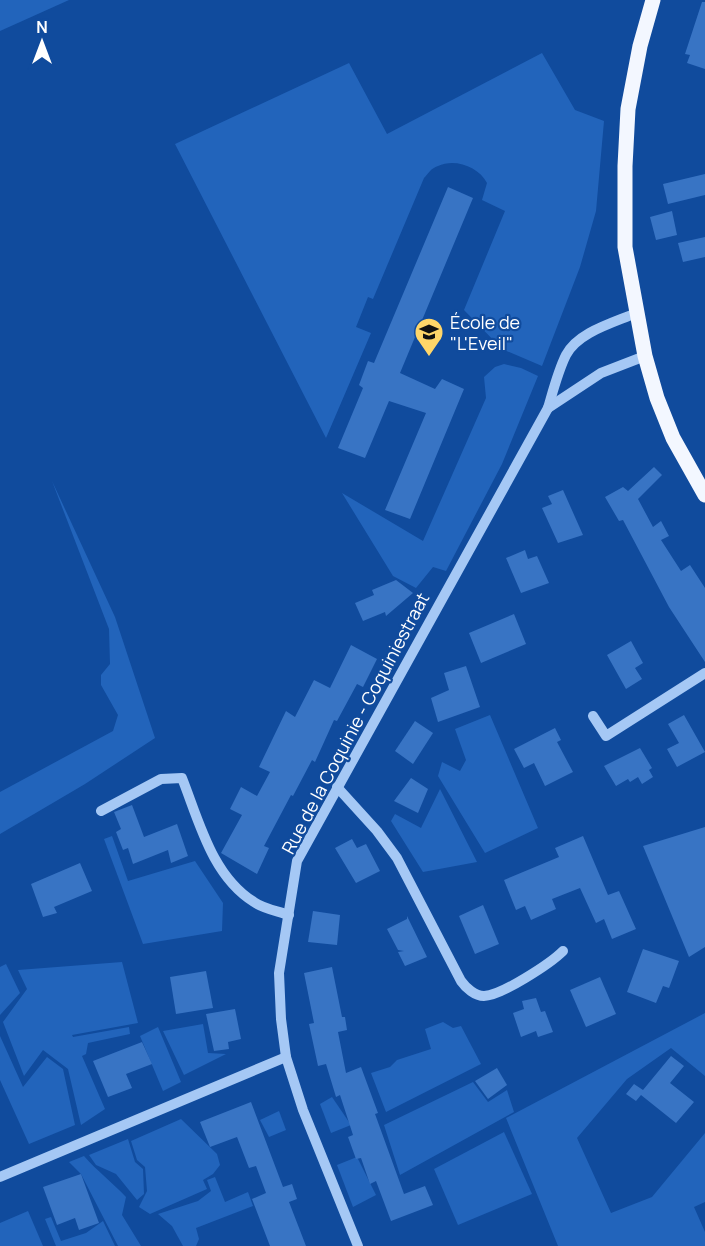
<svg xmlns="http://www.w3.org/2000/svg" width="705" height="1246" font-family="Manrope,sans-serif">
  <rect width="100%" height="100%" fill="#104b9d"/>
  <!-- green -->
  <g fill="#2264bb">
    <path d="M0,0H69L0,31Z"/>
    <path d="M542,53L575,110L604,121L596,211L580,267L542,366L502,349L464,310L505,211L482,200L487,183C479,167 455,158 438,166C431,168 428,174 424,178L373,299L368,297L356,327L371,333L326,438L175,144L349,63L387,134Z"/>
    <path d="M504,364L521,368L538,376L502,464L446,571L433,567L416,588L393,576L342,493L423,541L486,398L484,377L495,367Z"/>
    <path d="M52,481L115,617L155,738L85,784L0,834V792L113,731L118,715L101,685V675L110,664L109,629Z"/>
    <path d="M490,715L538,828L485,853L438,776L442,762L460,771L466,760L455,729Z"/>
    <path d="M440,789L477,862L423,872L391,821L395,814L421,828Z"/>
    <path d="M112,836L128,881L195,861L223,903L222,931L143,944L104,839Z"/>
    <path d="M122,962L138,1023L72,1035L73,1037L129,1027L130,1034L88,1043L86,1054L82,1056L105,1109L81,1125L68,1069L43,1050L24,1076L3,1022L27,989L18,970Z"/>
    <path d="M6,964L20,993L0,1015V967Z"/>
    <path d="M705,1013V1076L671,1048L627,1079L577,1138L611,1213L652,1197L705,1133V1202L694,1207L705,1232V1246H558L506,1118Z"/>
    <path d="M443,1022L453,1028L461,1026L481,1064L386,1112L371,1073L390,1067L397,1060L431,1049L425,1029Z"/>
    <path d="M203,1024L208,1053L226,1054L184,1075L163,1031Z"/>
    <path d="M158,1027L181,1082L163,1091L140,1036Z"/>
    <path d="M0,1036L23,1087L47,1057L63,1069L75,1125L29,1144L0,1080Z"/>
    <path d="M473,1082L488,1102L507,1090L514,1112L400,1175L384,1125Z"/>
    <path d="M332,1097L351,1125L331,1133L320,1104Z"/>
    <path d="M279,1111L286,1130L269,1137L260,1120Z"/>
    <path d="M181,1119L217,1154L220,1165L213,1174L203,1180L207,1189L150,1214L139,1207L147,1191L145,1167L137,1160L131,1141Z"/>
    <path d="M504,1132L532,1194L458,1225L434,1169Z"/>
    <path d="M128,1139L135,1162L143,1169L144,1194L137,1200L116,1174L96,1165L89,1155Z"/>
    <path d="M84,1156C97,1171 112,1182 126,1197L122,1215L141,1246H118L81,1174L69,1162Z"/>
    <path d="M357,1157L376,1195L353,1207L337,1165Z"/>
    <path d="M215,1177L225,1202L248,1192L253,1206L196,1228L199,1239L196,1246H183L172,1226L158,1214L198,1201L211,1191L207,1180Z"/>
    <path d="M28,1211L43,1246H0V1223Z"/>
    <path d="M51,1217L61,1241L86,1233L103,1221L115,1246H56L45,1219Z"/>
  </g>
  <!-- building -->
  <g fill="#3874c4">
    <path d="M702,2H705V69L687,63L690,55L685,54Z"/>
    <path d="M705,174V195L668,204L663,184Z"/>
    <path d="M448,187L473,198L400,373L435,389L442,379L464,389L410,519L385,510L426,413L389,401L365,458L338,448L363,388L359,385L368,361L374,363Z"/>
    <path d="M672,211L677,235L656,240L650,217Z"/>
    <path d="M705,237V257L683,262L678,243Z"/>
    <path d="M654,467L662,475L638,499L653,527L661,521L669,536L661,540L681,571L690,565L705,588V662L669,607L623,520L619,521L605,497L623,487L628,491Z"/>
    <path d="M563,490L583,535L558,543L542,508L552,504L548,496Z"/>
    <path d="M525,550L528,559L537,556L549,583L521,593L506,558Z"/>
    <path d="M396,580L413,593L386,616L385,612L363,621L355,603L374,595L372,590Z"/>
    <path d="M514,614L526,644L481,663L469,633Z"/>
    <path d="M631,641L643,663L635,668L642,679L626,689L607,655Z"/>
    <path d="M351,645L377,659L363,687L357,684L337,721L334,720L315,762L312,760L293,796L291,795L264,846L269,848L257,874L221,853L242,815L230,809L241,787L257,796L270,772L259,767L286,711L295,717L314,680L330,688Z"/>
    <path d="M466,666L480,707L438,722L431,698L449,690L444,673Z"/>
    <path d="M684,715L705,752L677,767L667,749L679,743L668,724Z"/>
    <path d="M415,721L433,733L413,764L395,751Z"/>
    <path d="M555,728L561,740L557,742L573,772L545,786L534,763L524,768L514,749Z"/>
    <path d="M640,748L652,768L649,770L653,777L642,784L638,777L630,782L628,779L616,786L604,766Z"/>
    <path d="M411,778L428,789L418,813L394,801Z"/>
    <path d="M132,805L144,837L177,824L188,856L171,863L168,850L133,864L128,848L123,850L116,832L121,829L114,812Z"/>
    <path d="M705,827V947L689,957L643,846Z"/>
    <path d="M583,836L608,895L619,891L636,929L612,939L604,919L596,923L580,888L552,899L556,909L531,920L525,906L516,910L504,880L559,857L555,848Z"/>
    <path d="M352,839L357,848L366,844L380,871L356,883L335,848Z"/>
    <path d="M80,863L92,891L54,907L57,913L43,917L31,884Z"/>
    <path d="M483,905L499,944L475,954L459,916Z"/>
    <path d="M313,911L340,915L337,945L308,942Z"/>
    <path d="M407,916L427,957L405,966L398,952L404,951L398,950L387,929L407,919Z"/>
    <path d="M643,949L679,961L669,988L663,986L656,1003L627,992Z"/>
    <path d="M332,967L342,1017H345L347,1030L338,1032L346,1073L361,1067L378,1113L375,1114L404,1194L425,1186L433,1205L391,1221L376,1181L370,1184L361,1158L356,1159L348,1137L353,1135L340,1095L336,1097L326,1064L318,1066L309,1024L314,1023L304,973Z"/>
    <path d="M206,971L213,1008L176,1014L170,977Z"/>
    <path d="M600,977L616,1014L586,1027L570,990Z"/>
    <path d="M536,998L541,1012L545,1011L553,1032L538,1037L536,1031L521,1037L513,1013L524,1009L522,1001Z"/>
    <path d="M235,1009L241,1039L228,1042L229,1049L214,1051L206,1014Z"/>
    <path d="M142,1042L152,1064L126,1074L132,1088L108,1097L93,1061Z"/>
    <path d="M671,1056L684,1066L670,1083L694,1102L676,1123L641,1095L636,1101L626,1094L634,1084L643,1090Z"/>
    <path d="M497,1068L507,1085L488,1099L475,1081Z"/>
    <path d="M251,1102L283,1187L292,1184L297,1199L289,1202L306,1246H270L252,1199L266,1193L256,1166L249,1168L237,1137L210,1147L200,1122Z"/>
    <path d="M81,1174L99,1223L79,1230L75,1218L57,1225L43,1187Z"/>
  </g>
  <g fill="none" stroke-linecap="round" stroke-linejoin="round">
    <!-- minor -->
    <g stroke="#a5c8f5" stroke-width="10">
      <path d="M548,408L601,373L645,356"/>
      <path d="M593,716L606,736L705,673"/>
      <path d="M337,787L377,831L397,858L461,981C466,988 475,996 484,996C501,996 551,963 563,951"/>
      <path d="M101,811L161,779L182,778C199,821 212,876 254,902C264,909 278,911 289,915"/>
      <path d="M0,1177L286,1057"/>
      <path d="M358,1246L303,1110L286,1057L281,1019L279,973L297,861L548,408C553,391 558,371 566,355C578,332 613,323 636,313"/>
    </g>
    <!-- major -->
    <path stroke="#f3f7ff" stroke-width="15" d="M653,0L640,46L628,109L625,166V247L645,356L657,398L673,438L705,495"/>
  </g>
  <!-- icons -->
  <defs>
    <g id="school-pin" transform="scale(1.5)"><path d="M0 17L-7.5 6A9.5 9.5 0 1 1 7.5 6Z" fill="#ffd669" stroke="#104b9d"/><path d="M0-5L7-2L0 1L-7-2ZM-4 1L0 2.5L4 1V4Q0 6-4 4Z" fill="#111"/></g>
  </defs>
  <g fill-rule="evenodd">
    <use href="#school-pin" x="429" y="332"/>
  </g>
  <g text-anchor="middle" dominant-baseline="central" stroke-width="4.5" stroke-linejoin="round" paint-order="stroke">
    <!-- poi labels -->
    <g font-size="18" fill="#fff" stroke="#104b9d" text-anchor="start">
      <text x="450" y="322">École de<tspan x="450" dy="21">"L'Eveil"</tspan></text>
    </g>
    <!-- street labels -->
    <g font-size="18" fill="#fff" stroke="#104b9d">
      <text transform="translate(355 723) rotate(-62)">Rue de la Coquinie - Coquiniestraat</text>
    </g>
  </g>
  <!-- north arrow -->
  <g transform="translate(42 42)" stroke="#104b9d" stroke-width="4.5" paint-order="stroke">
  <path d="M0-4.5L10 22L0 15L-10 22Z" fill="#ffffff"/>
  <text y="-9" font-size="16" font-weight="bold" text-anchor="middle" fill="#ffffff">N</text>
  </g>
</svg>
